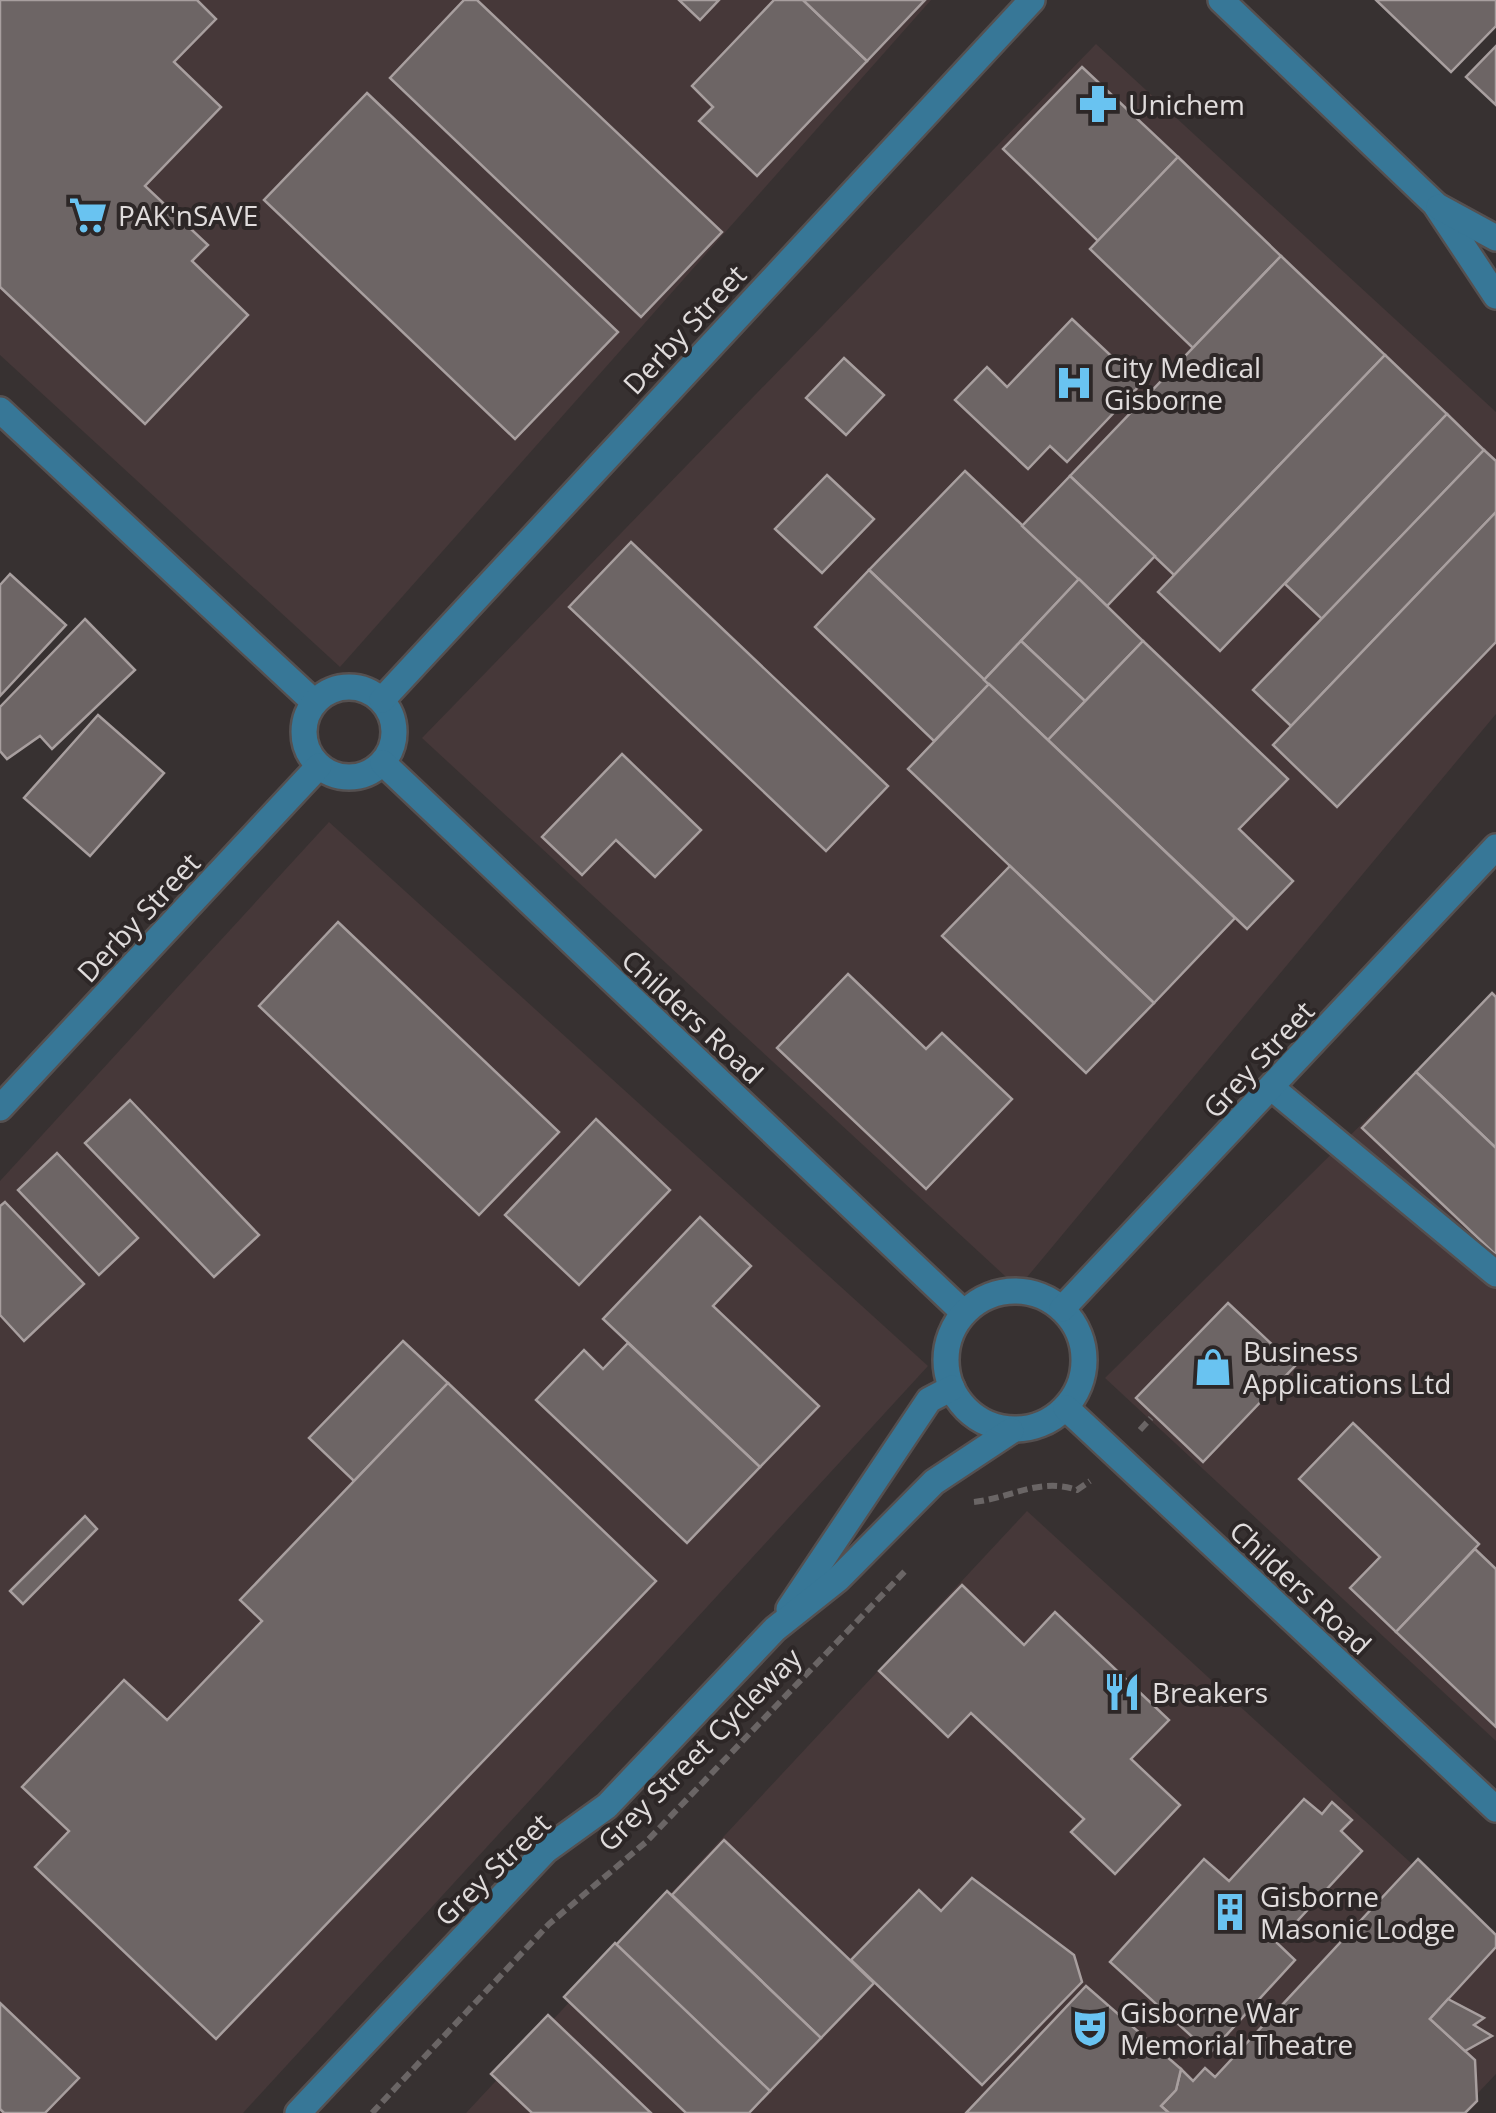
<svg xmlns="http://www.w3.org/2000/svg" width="1496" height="2113" font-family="'Open Sans',sans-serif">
  <rect width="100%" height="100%" fill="#373131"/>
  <!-- built -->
  <g fill="#463839">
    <path d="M0,0H931L340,667L0,355Z"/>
    <path d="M1096,44L1496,412V714L1018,1288L422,738Z"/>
    <path d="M329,822L928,1366L243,2113H0V1181Z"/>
    <path d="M1496,991V1741L1105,1378Z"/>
    <path d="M1027,1511L1496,1941V2074L1459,2113H466Z"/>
  </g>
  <!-- building -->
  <g fill="#6d6565" stroke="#a89f9f" stroke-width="2.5">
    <path d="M0,0H197L216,19L174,62L221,107L145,186L208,245L192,261L248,315L145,424L0,287Z"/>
    <path d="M464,0H477L722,232L641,317L390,78Z"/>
    <path d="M679,0H719L700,20Z"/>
    <path d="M774,0H803L867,61L757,176L699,121L713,107L692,86Z"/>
    <path d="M803,0H925L867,61Z"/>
    <path d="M1376,0H1496V26L1451,72Z"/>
    <path d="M1496,46V105L1466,77Z"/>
    <path d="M1082,67L1178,157L1098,241L1003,149Z"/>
    <path d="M367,93L618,332L515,439L264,200Z"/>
    <path d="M1178,157L1281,256L1193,348L1090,249Z"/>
    <path d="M1281,256L1385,355L1174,575L1070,476Z"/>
    <path d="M1072,319L1141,384L1067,462L1050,446L1028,469L955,400L987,367L1007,387Z"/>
    <path d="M1385,355L1447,414L1220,651L1158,592Z"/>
    <path d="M844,358L884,395L846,435L806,398Z"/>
    <path d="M1447,414L1484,450L1322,619L1285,584Z"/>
    <path d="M1484,450L1496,461V512L1291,726L1253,690Z"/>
    <path d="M965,471L1079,579L984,680L869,570Z"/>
    <path d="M827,475L874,519L822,573L775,529Z"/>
    <path d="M1070,476L1155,556L1107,606L1022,526Z"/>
    <path d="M1496,512V642L1337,807L1273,745Z"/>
    <path d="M631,542L888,786L826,851L569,607Z"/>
    <path d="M869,570L989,684L934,741L815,627Z"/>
    <path d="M10,574L66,625L0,696V585Z"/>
    <path d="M1079,579L1143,641L1085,701L1021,641Z"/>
    <path d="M85,619L135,670L52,749L40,736L7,759L0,751V707Z"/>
    <path d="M1021,641L1085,701L1048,740L984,680Z"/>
    <path d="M1143,641L1288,779L1239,829L1293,881L1247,929L1048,740Z"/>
    <path d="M989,684L1235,918L1154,1003L908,769Z"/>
    <path d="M98,715L164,773L90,856L24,798Z"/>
    <path d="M622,754L701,830L655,877L616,840L582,875L542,837Z"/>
    <path d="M1010,866L1154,1003L1086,1073L942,936Z"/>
    <path d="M338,922L559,1132L479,1215L259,1006Z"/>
    <path d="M848,974L926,1049L942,1033L1012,1099L926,1189L777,1048Z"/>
    <path d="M1492,993L1496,997V1148L1416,1072Z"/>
    <path d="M1416,1072L1496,1148V1255L1362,1128Z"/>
    <path d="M130,1100L259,1235L214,1277L85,1143Z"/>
    <path d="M596,1119L670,1190L579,1285L505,1215Z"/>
    <path d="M57,1153L138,1238L99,1275L18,1190Z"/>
    <path d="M5,1202L84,1284L24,1341L0,1315V1206Z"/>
    <path d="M700,1217L751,1266L713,1306L819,1406L760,1467L603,1319Z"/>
    <path d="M1228,1303L1295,1366L1203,1462L1136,1398Z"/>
    <path d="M403,1341L448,1383L354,1481L309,1438Z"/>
    <path d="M628,1343L760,1467L687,1543L536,1400L584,1350L603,1369Z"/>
    <path d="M448,1383L656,1581L216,2039L35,1867L69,1831L22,1787L124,1680L167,1720L262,1621L240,1600Z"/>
    <path d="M1353,1423L1479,1544L1396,1632L1350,1588L1380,1557L1299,1479Z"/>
    <path d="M85,1516L97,1529L23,1604L10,1591Z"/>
    <path d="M1475,1549L1496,1569V1727L1396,1632Z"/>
    <path d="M962,1585L1024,1645L1055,1612L1169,1720L1131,1759L1180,1805L1115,1874L1071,1832L1084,1819L971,1713L948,1737L879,1671Z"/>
    <path d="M1304,1799L1322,1814L1332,1802L1352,1820L1341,1831L1362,1851L1277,1943L1295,1960L1210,2053L1110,1962L1204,1859L1229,1881Z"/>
    <path d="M724,1840L874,1983L821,2038L672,1895Z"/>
    <path d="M1418,1859L1496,1935V1947L1430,2019L1475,2060L1477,2101L1465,2113H1169L1161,2106L1176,2090L1181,2069L1193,2081L1205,2068L1215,2077Z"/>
    <path d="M972,1878L1074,1955L1082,1982L982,2085L851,1960L919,1890L941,1911Z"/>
    <path d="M667,1891L821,2038L770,2091L616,1945Z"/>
    <path d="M615,1943L770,2091L749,2113H686L564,1997Z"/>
    <path d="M1086,1986L1181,2069L1176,2090L1161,2106L1169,2113H966Z"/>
    <path d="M1448,1999L1484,2018L1474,2025L1492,2036L1465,2051L1430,2019Z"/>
    <path d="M0,2003L79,2078L45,2113H4L0,2109Z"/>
    <path d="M548,2015L651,2113H532L491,2074Z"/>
  </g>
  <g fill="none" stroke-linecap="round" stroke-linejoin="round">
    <!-- minor casing -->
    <g stroke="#555050" stroke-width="30">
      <g id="minor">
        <path d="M1221,0L1435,204L1496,296"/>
        <path d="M1439,207L1496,238"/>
        <path d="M0,410L314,702"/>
        <circle cx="349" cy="732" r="45"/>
        <path d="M382,700L1032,0"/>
        <path d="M383,763L963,1312"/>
        <path d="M1272,1088L1496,1274"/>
        <path d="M0,1108L319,766"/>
        <circle cx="1015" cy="1360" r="69"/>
        <path d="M1062,1309L1496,847"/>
        <path d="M1066,1408L1496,1809"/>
        <path d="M789,1609L929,1400L952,1388"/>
        <path d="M298,2113L546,1850L607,1806L775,1629L838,1579L934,1482L1011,1431"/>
      </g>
    </g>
    <!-- path -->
    <g stroke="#6a6565" stroke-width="6" stroke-dasharray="10 5" stroke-linecap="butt">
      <path d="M1140,1430L1151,1418"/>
      <path d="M974,1502C1011,1498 1040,1477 1077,1490L1090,1481"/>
      <path d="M372,2113L549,1924L646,1842L907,1569"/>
    </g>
    <!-- minor -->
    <use href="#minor" stroke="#377797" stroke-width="25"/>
  </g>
  <!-- icons -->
  <defs>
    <g id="pharmacy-bare" transform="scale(3)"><path d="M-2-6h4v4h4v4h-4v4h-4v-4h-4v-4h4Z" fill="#69c3f1" stroke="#2d2727" stroke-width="2.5" paint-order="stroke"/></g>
    <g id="supermarket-bare" transform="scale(3)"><path d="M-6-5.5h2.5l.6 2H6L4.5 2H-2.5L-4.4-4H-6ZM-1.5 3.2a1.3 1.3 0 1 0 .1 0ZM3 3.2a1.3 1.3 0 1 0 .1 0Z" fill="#69c3f1" stroke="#2d2727" stroke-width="2.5" paint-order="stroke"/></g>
    <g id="hospital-bare" transform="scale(3)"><path d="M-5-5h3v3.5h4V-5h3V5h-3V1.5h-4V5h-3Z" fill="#69c3f1" stroke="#2d2727" stroke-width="2.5" paint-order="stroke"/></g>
    <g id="shop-bare" transform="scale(3)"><path d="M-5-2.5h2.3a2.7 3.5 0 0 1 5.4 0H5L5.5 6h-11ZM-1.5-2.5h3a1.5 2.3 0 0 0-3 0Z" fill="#69c3f1" stroke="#2d2727" stroke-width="2.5" paint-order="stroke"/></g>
    <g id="restaurant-bare" transform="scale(3)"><path d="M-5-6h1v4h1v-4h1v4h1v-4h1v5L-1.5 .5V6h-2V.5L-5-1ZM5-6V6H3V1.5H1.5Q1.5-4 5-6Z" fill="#69c3f1" stroke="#2d2727" stroke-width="2.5" paint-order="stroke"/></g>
    <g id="building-bare" transform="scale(3)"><path d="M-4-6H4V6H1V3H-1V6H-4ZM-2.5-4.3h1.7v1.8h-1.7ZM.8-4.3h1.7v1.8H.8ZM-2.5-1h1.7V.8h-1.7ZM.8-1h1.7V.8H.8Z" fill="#69c3f1" stroke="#2d2727" stroke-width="2.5" paint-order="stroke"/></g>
    <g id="theatre-bare" transform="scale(3)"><path d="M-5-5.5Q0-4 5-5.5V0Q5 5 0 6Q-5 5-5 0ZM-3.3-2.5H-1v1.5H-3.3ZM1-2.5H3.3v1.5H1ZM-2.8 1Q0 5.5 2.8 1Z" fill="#69c3f1" stroke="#2d2727" stroke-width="2.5" paint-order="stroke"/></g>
  </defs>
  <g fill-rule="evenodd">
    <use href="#pharmacy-bare" x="1098" y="104"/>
    <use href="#supermarket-bare" x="88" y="215"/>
    <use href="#hospital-bare" x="1074" y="383"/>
    <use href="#shop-bare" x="1213" y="1367"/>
    <use href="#restaurant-bare" x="1122" y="1692"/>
    <use href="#building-bare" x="1230" y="1912"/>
    <use href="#theatre-bare" x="1090" y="2028"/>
  </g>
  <g text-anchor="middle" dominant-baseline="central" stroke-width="8" stroke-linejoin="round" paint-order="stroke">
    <!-- poi labels -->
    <g font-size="28" fill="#e0dcdc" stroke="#2d2727" text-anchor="start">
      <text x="1128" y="104">Unichem</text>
      <text x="118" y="215">PAK'nSAVE</text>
      <text x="1104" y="367">City Medical<tspan x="1104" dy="32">Gisborne</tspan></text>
      <text x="1243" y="1351">Business<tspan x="1243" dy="32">Applications Ltd</tspan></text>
      <text x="1152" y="1692">Breakers</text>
      <text x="1260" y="1896">Gisborne<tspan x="1260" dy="32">Masonic Lodge</tspan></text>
      <text x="1120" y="2012">Gisborne War<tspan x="1120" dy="32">Memorial Theatre</tspan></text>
    </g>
    <!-- street labels -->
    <g font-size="28" fill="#e0dcdc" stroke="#2d2727">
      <text transform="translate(684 329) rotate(-47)">Derby Street</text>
      <text transform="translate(138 917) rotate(-47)">Derby Street</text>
      <text transform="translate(693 1016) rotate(43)">Childers Road</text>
      <text transform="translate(1258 1059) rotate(-47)">Grey Street</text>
      <text transform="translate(1301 1587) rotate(43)">Childers Road</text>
      <text transform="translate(699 1749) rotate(-45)">Grey Street Cycleway</text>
      <text transform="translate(492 1869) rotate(-44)">Grey Street</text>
    </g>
  </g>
</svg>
